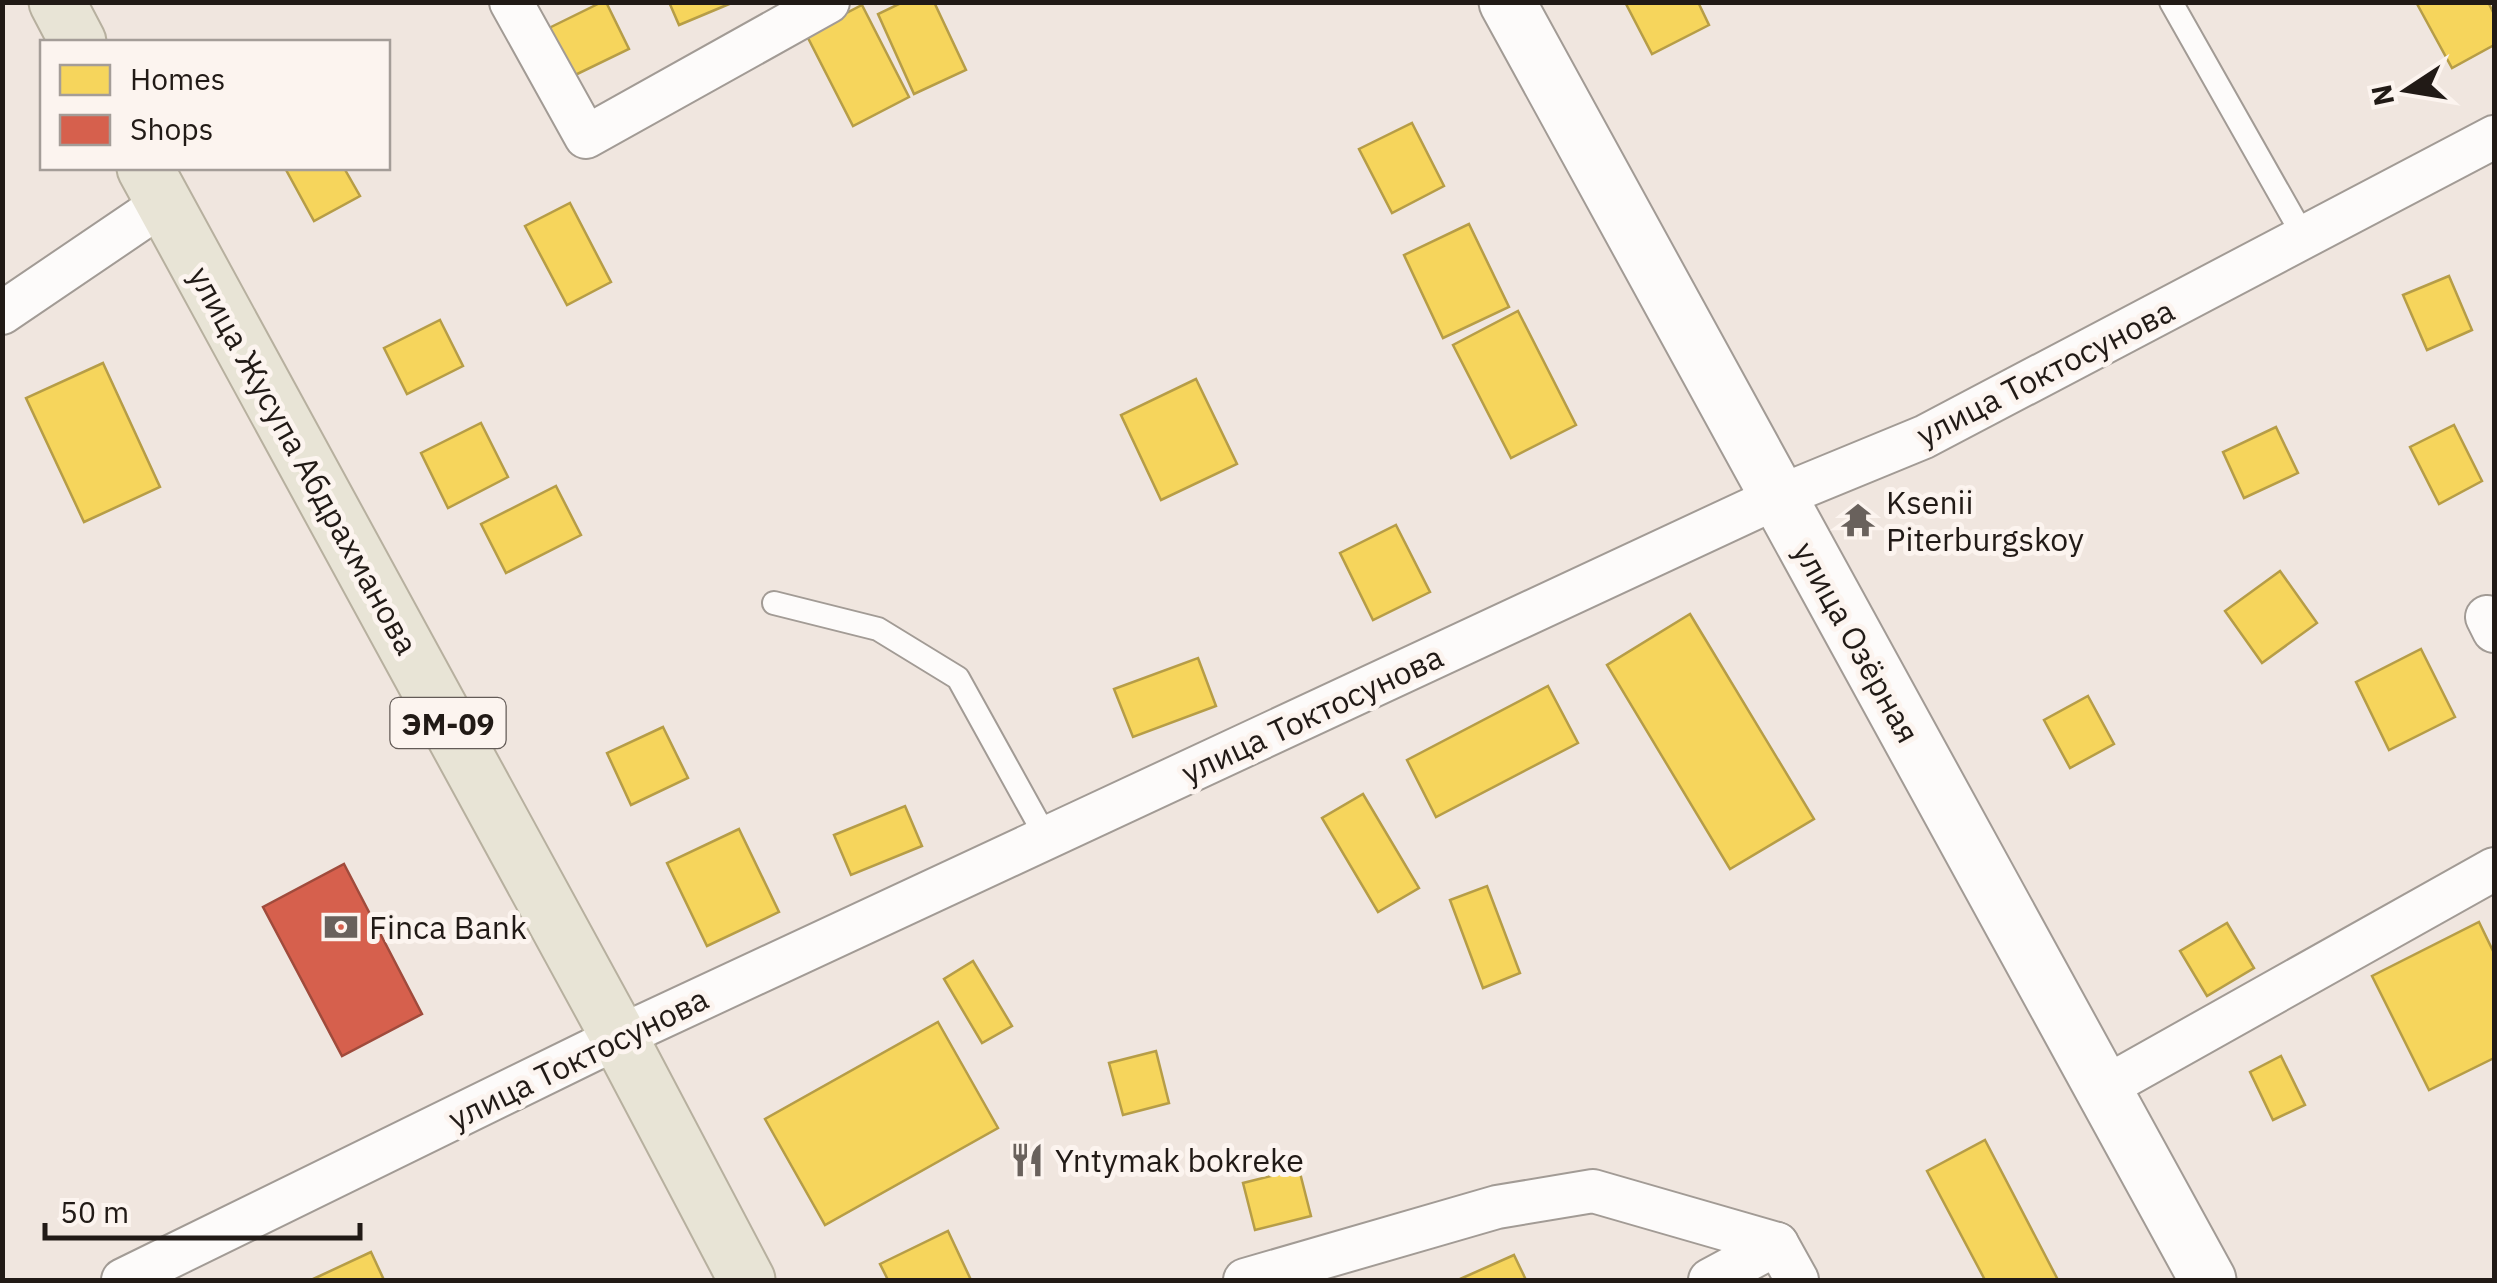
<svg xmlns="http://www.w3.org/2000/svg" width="2497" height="1283" font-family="'IBM Plex Sans',sans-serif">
  <rect width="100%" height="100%" fill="#f0e6df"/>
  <!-- homes -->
  <g fill="#f6d55c" stroke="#b69d47" stroke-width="2.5">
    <path d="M602,2H606L629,49L569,78L545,30Z"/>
    <path d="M669,2H734L679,25Z"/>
    <path d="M903,2H934L966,70L914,94L878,14Z"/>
    <path d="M1625,2H1698L1709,25L1652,54Z"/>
    <path d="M2416,2H2488L2494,14V45L2452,68Z"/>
    <path d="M862,5L909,97L853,126L806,34Z"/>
    <path d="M1412,123L1444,186L1392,213L1359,149Z"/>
    <path d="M285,168H344L360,196L314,221Z"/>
    <path d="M570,203L611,282L567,305L525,226Z"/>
    <path d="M1469,224L1509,307L1443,338L1404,255Z"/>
    <path d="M2449,276L2472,330L2427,350L2403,295Z"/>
    <path d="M1518,311L1576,425L1511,458L1453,345Z"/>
    <path d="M440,320L463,366L407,394L384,348Z"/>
    <path d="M103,363L160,487L84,522L26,398Z"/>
    <path d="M1196,379L1237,464L1161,500L1121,415Z"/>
    <path d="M481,423L508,477L448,508L421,453Z"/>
    <path d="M2454,425L2482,481L2439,504L2410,447Z"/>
    <path d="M2276,427L2298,473L2244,498L2223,452Z"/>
    <path d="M556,486L581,535L506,573L481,524Z"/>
    <path d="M1396,525L1430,592L1373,620L1340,553Z"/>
    <path d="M2280,571L2317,623L2262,663L2225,611Z"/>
    <path d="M1690,614L1814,819L1730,869L1607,665Z"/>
    <path d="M2421,649L2455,717L2389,750L2356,682Z"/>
    <path d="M1198,658L1216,706L1133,737L1114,689Z"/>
    <path d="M1548,686L1578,743L1436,817L1407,760Z"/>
    <path d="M2088,696L2114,744L2070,768L2044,720Z"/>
    <path d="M663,727L688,778L631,805L607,753Z"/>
    <path d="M1363,794L1419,888L1378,912L1322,818Z"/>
    <path d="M905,806L922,846L851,875L834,835Z"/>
    <path d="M739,829L779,912L707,946L667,863Z"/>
    <path d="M1487,886L1520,973L1483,988L1450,900Z"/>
    <path d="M2479,922L2494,953V1058L2429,1090L2372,976Z"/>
    <path d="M2227,923L2254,968L2207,996L2180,951Z"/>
    <path d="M973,961L1012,1026L982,1043L944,979Z"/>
    <path d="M938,1022L998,1128L825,1225L765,1119Z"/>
    <path d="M1156,1051L1169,1103L1123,1115L1109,1063Z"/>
    <path d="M2281,1056L2305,1105L2273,1120L2250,1072Z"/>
    <path d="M1985,1140L2058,1280H1985L1927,1171Z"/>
    <path d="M1299,1169L1311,1216L1255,1230L1243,1183Z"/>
    <path d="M948,1231L971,1280H888L880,1264Z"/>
    <path d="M371,1252L384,1280H311Z"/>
    <path d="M1514,1255L1526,1280L1460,1279Z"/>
  </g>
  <!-- shops -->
  <path fill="#d6604d" stroke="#a04b3c" stroke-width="2.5" d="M344,864L422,1014L342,1056L263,907Z"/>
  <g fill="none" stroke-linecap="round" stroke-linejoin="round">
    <!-- lane casing -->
    <g stroke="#a29b95" stroke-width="26">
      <g id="lane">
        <path d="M2171,2L2304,237"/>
        <path d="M774,603L878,629L958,678L1046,837"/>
      </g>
    </g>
    <!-- street casing -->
    <g stroke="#a29b95" stroke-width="46">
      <g id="street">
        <path d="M511,2L586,137L828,2"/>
        <path d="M2,313L164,203"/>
        <path d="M2487,617L2494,631"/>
        <path d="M2102,1089L2494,869"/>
        <path d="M123,1280L619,1037L1778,497L1924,437L2494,137"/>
        <path d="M1245,1280L1497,1207L1593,1191L1777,1244"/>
        <path d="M1710,1280L1777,1244L1797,1280"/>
      </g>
    </g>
    <!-- secondary casing -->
    <g stroke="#a29b95" stroke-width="59">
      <path id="secondary" d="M1507,2L2208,1280"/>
    </g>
    <!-- highway casing -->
    <g stroke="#b7b09f" stroke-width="59">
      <g id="highway">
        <path d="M57,2L78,42"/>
        <path d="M145,168L619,1037L747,1280"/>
      </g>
    </g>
    <!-- lane -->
    <use href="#lane" stroke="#fdfbfa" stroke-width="22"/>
    <!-- street -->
    <use href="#street" stroke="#fdfbfa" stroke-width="42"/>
    <!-- secondary -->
    <use href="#secondary" stroke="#fdfbfa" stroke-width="55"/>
    <!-- highway -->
    <use href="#highway" stroke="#e8e4d6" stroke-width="55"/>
  </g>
  <!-- icons -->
  <defs>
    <g id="temple-bare" transform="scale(2.7)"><path d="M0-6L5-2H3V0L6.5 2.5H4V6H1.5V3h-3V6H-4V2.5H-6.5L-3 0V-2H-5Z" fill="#69615c" stroke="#fcf4ef" stroke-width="2.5" paint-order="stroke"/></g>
    <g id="bank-bare" transform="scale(2.7)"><path d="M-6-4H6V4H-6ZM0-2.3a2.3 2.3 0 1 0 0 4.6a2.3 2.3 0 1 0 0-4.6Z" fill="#69615c" stroke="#fcf4ef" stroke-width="2.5" paint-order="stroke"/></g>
    <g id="restaurant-bare" transform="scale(2.7)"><path d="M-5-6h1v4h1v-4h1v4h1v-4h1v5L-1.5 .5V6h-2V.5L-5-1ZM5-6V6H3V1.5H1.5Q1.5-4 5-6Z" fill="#69615c" stroke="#fcf4ef" stroke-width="2.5" paint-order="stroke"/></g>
  </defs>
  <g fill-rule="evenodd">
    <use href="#temple-bare" x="1858" y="520"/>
    <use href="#bank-bare" x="341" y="927"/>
    <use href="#restaurant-bare" x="1027" y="1160"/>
  </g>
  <g text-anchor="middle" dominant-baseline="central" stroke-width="10" stroke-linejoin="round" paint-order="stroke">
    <!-- shield labels -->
    <rect fill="#fcf4ef" stroke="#635b57" stroke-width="2.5" x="390.5" y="698" width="115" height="50" rx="8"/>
    <g font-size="30" font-weight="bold" fill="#211a16">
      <text x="448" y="723">ЭМ-09</text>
    </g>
    <!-- street labels -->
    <g font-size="32" fill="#211a16" stroke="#fcf4ef">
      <text transform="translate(2045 372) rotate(-27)">улица Токтосунова</text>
      <text transform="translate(304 460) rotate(61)">улица Жусупа Абдрахманова</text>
      <text transform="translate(1857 642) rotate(61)">улица Озёрная</text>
      <text transform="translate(1312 714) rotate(-25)">улица Токтосунова</text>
      <text transform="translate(578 1058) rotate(-26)">улица Токтосунова</text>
    </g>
    <!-- poi labels -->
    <g font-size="32" fill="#211a16" stroke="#fcf4ef" text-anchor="start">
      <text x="1886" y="502">Ksenii<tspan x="1886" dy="37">Piterburgskoy</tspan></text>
      <text x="369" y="927">Finca Bank</text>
      <text x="1055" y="1160">Yntymak bokreke</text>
    </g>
  </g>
  <!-- border -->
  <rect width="2497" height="1283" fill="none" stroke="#211a16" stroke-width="10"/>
  <!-- legend -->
  <rect x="40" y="40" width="350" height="130" fill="#fcf4ef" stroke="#a49d98" stroke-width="2.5"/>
  <rect x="60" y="65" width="50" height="30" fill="#f6d55c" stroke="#a49d98" stroke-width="2.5"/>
  <text x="130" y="90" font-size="30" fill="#211a16">Homes</text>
  <rect x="60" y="115" width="50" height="30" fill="#d6604d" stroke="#a49d98" stroke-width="2.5"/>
  <text x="130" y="140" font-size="30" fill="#211a16">Shops</text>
  <!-- north arrow -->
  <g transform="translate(2407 90) rotate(258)" stroke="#fcf4ef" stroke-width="8" paint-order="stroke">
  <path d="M0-8L18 38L0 25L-18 38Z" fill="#211a16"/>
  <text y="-15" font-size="28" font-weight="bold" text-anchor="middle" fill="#211a16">N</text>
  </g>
  <!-- scale -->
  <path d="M45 1223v15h315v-15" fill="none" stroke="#211a16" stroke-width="5"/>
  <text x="60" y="1223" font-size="30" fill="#211a16" stroke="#fcf4ef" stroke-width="8" paint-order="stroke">50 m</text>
</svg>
